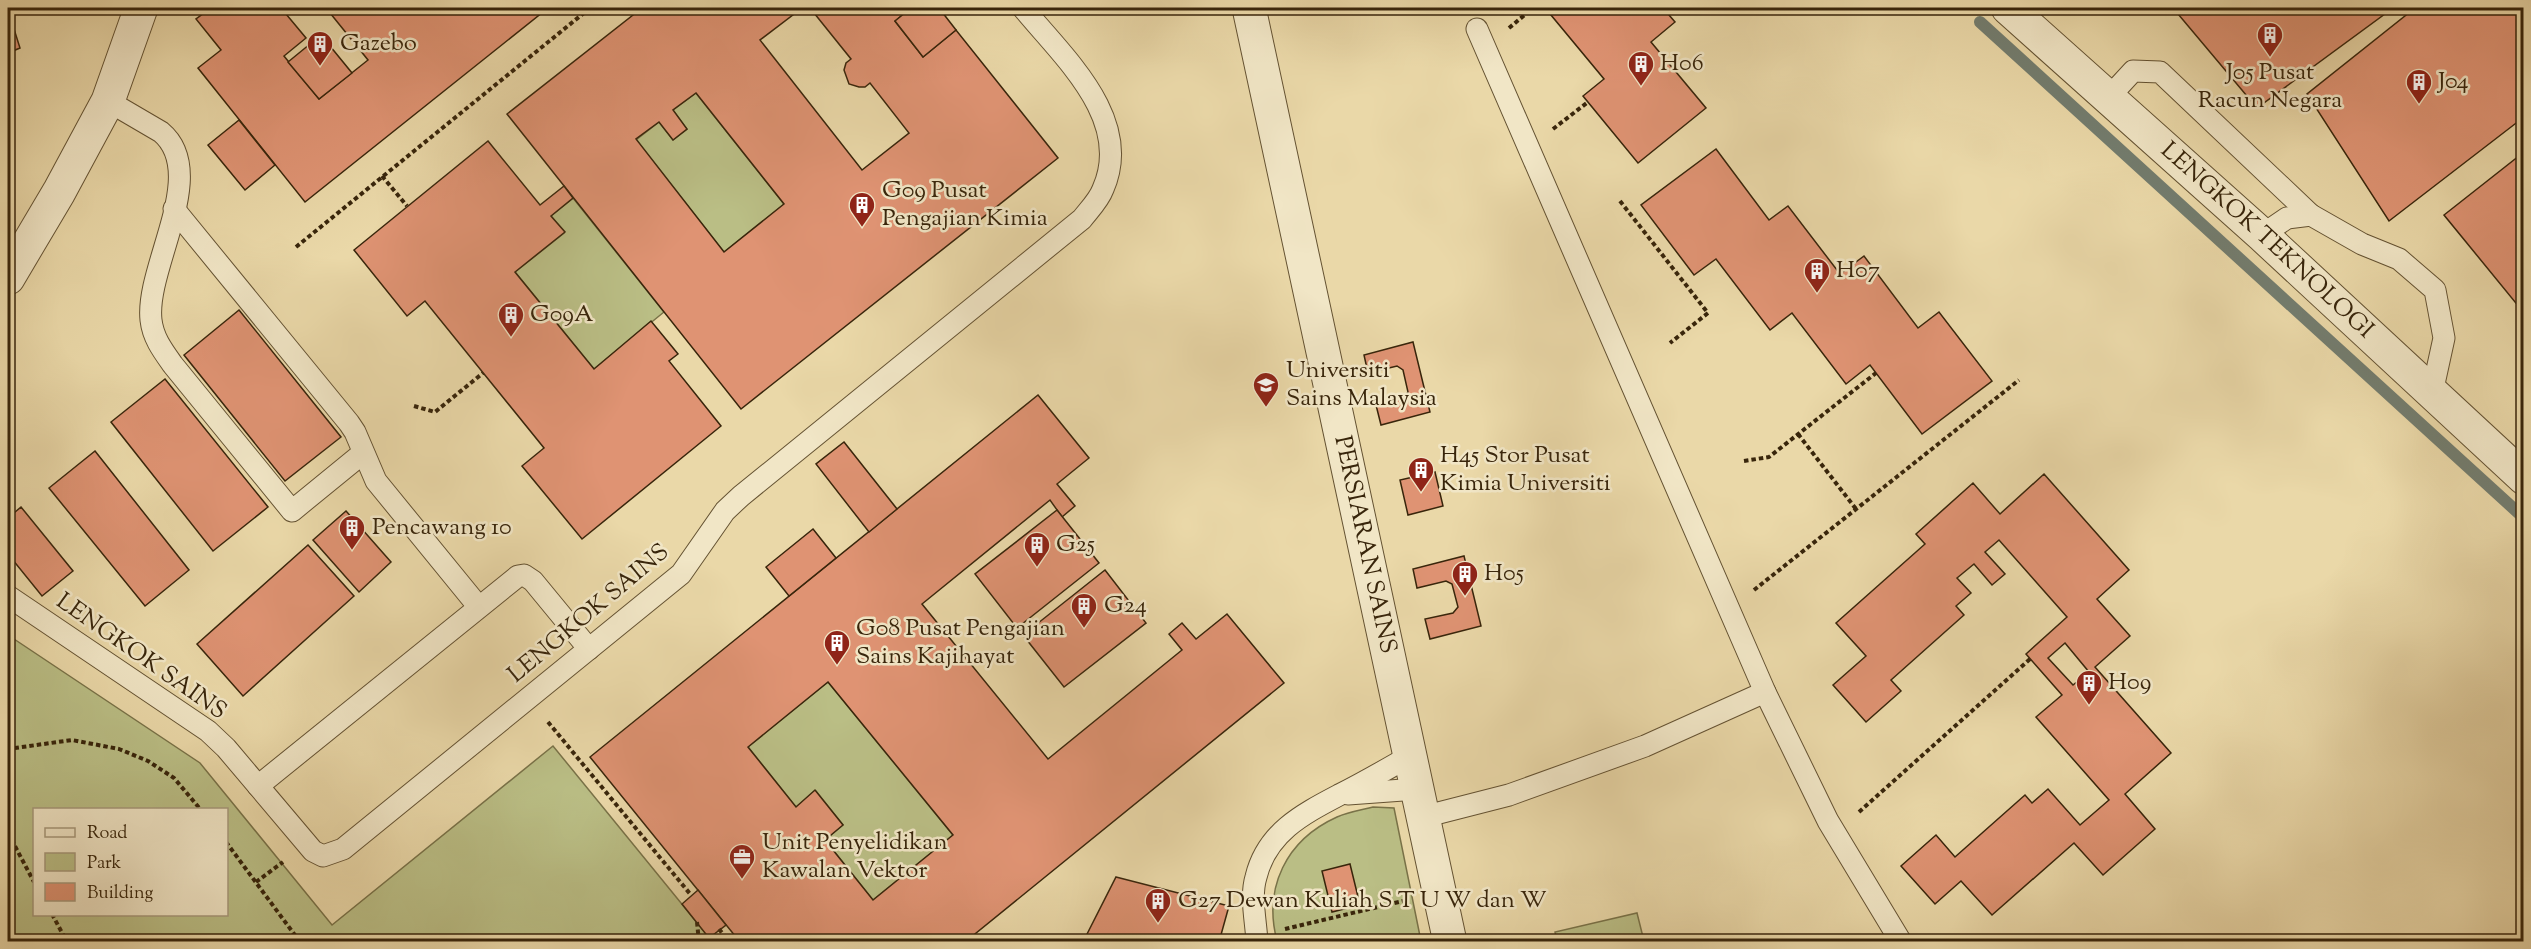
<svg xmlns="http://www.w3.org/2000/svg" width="2531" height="949" font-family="'Sorts Mill Goudy',serif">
  <rect width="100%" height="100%" fill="#ead8a8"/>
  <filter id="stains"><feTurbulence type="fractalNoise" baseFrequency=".00333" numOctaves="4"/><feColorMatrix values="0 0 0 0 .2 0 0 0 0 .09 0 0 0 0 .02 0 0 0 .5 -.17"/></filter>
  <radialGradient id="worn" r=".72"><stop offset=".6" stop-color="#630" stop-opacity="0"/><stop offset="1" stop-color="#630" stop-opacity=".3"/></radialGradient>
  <!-- green -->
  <g fill="#babe85" stroke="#797248" stroke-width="1.5" fill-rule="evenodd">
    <path d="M696,93L784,204L724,252L636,140L659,122L673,140L687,129L673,110Z"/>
    <path d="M573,198L664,312L594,369L515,272L564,233L551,216Z"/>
    <path d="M8,635L200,763L332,925L553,746L712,941H8ZM34,810H226V914H34Z"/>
    <path d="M828,682L953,835L873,900L825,840L843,825L816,791L796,807L748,747Z"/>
    <path d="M1373,807L1394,808L1421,941H1277C1263,888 1286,840 1337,817C1348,812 1361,810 1373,807Z"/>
    <path d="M1637,913L1644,941H1557L1555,932Z"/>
  </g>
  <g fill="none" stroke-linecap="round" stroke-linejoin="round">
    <!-- stream -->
    <path stroke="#737d6f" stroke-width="12" d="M1980,22L2524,518"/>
  </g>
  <!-- building -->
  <g fill="#df9373" stroke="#38250b" stroke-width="1.5" fill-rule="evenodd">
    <path d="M211,8H281L306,38L284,56L319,99L368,60L326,8H548L305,202L198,68L221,50L196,19Z"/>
    <path d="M642,8H802L760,40L862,170L909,133L870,83L865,87H859L849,84L844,70L846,63L851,59L810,8H911L895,21L923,57L956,30L1058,158L741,409L507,114ZM696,93L784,204L724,252L636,139L659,122L673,140L687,129L673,110Z"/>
    <path d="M911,8H939L956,30L923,57L895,21Z"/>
    <path d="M1549,8H1663L1675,22L1651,42L1706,108L1638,163L1583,96L1604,79L1546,9Z"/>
    <path d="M2173,8H2393L2257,108Z"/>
    <path d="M2415,8H2515L2524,18V117L2389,221L2307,94Z"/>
    <path d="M8,10L20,48L8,53Z"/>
    <path d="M321,35L352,73L319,99L288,62Z"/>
    <path d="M239,120L275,165L245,190L208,145Z"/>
    <path d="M488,141L540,205L564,186L573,198L551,216L565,232L515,272L594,369L651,321L678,354L669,361L721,426L582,539L522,466L544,448L425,301L407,316L354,250Z"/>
    <path d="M1716,149L1769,220L1788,206L1840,274L1864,256L1918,328L1939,312L1992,381L1922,434L1870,365L1846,384L1792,313L1770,330L1716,259L1694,275L1641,205Z"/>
    <path d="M2524,152V313L2444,215Z"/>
    <path d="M239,310L341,437L285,481L184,355Z"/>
    <path d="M1413,342L1430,412L1381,425L1376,405L1404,398L1408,392L1403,370L1397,366L1368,373L1364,355Z"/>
    <path d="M165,379L268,507L213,551L111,422Z"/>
    <path d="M1038,395L1089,458L1057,484L1075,506L1062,517L1050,500L922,604L1048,759L1182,650L1169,634L1182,623L1196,639L1227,614L1284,683L965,942H740L590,757ZM828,682L953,835L873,900L825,840L843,825L815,790L796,807L748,747Z"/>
    <path d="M844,442L897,509L869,532L816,464Z"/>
    <path d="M95,451L189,570L145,606L49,488Z"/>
    <path d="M1435,472L1443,506L1408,515L1400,480Z"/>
    <path d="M2044,474L2129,570L2097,599L2130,636L2095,667L2171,753L2125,794L2155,829L2103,875L2074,843L1992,915L1961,881L1935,904L1901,866L1936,835L1955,857L2025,795L2032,803L2048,789L2080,825L2109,800L2036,717L2062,695L2026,654L2067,617L1999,540L1985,552L2005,574L1992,585L1974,564L1957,578L1971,593L1956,606L1964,615L1891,680L1901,691L1866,722L1833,685L1866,656L1836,623L1925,544L1916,534L1973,483L2000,514ZM2065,643L2089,672L2073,685L2048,658Z"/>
    <path d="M21,507L73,571L42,596L8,554V518Z"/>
    <path d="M1057,510L1099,563L1017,628L975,574Z"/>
    <path d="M346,511L391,562L359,592L313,540Z"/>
    <path d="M813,529L836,558L789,596L766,567Z"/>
    <path d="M308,545L354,596L243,696L197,644Z"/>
    <path d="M1464,556L1481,626L1430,639L1425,619L1453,613L1458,607L1452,584L1446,581L1417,588L1413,569Z"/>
    <path d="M1105,570L1146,623L1064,687L1023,635Z"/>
    <path d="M1350,864L1360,905L1332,912L1322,871Z"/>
    <path d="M1116,877L1229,906L1219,942H1083Z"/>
    <path d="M698,890L726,925L709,938L682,904Z"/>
  </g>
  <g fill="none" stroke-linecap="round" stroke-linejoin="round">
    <!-- service casing -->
    <g stroke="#645232" stroke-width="23">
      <g id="service">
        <path d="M1477,29L1765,692L1828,821L1901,942"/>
        <path d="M2109,97L2133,71L2160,72L2311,215"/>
        <path d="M108,101L161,132C210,173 145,267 151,320C153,338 163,351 173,365L292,511L363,453"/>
        <path d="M174,209L349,423L355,432L376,481L478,606"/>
        <path d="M2262,235L2287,218L2311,215L2362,244L2399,259L2435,290L2444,338L2432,393"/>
        <path d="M8,596L208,731L226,748L313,851L323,856L343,849L681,574L725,511L741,496L1082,219C1089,210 1099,200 1103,189C1134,119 1063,57 1023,8"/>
        <path d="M258,786L518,576L524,575L533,581L589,649"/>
        <path d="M1348,794L1417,789"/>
        <path d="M1423,817L1509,795L1645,746L1765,692"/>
        <path d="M1257,942C1256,921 1250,897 1256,877C1267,832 1303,814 1341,794C1365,782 1387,769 1410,756"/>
      </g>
    </g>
    <!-- minor casing -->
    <g stroke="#645232" stroke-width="35">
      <g id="minor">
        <path id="s1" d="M1249,8L1450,942"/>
        <path id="s2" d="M2008,8L2262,235L2524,478"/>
      </g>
    </g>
    <!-- tertiary casing -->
    <g stroke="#645232" stroke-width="35">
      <path id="tertiary" d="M8,278L59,192L108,101L141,8"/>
    </g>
    <!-- path -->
    <g stroke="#38250b" stroke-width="4" stroke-dasharray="4.5 3" stroke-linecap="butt">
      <path d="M943,14L951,8"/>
      <path d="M1509,28L1533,8"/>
      <path d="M1553,129L1588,102"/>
      <path d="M382,176L407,206"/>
      <path d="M1620,201L1708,313L1670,343"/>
      <path d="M296,247L590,8"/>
      <path d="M414,406L435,412L483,373"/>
      <path d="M1798,434L1856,509"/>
      <path d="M1744,461L1769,457L1876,373"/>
      <path d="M1754,590L2019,380"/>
      <path d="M548,722L691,895"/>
      <path d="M8,752L15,748L72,740L119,749L148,761L174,778L201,810"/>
      <path d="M1859,812L2030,659"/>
      <path d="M8,833L34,882"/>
      <path d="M226,842L300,942"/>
      <path d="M256,882L283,862"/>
      <path d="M52,914L67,942"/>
      <path d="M697,922L699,942"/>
      <path d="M719,929L729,942"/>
      <path d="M1285,929L1403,901"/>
    </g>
    <!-- service -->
    <use href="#service" stroke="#f1e6c6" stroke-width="21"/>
    <!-- minor -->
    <use href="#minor" stroke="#f1e6c6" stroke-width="33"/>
    <!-- tertiary -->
    <use href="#tertiary" stroke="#f1e6c6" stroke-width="33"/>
  </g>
  <!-- icons -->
  <defs>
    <g id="building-pin" transform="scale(1.35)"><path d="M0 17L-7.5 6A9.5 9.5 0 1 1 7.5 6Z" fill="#8f2418" stroke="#f1e6c6"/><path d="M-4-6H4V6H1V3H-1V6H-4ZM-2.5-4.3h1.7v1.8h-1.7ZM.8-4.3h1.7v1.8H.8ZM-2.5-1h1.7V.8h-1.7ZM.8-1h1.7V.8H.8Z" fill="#fff"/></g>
    <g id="university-pin" transform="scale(1.35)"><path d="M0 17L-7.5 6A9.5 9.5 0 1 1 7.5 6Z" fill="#8f2418" stroke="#f1e6c6"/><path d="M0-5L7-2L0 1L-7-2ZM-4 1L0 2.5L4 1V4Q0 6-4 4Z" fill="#fff"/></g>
    <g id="office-pin" transform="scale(1.35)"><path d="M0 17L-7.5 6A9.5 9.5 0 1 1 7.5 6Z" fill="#8f2418" stroke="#f1e6c6"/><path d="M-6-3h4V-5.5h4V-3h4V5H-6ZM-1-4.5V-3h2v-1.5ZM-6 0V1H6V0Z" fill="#fff"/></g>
  </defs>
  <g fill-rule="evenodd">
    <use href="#building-pin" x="2270" y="35"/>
    <use href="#building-pin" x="320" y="44"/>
    <use href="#building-pin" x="1641" y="64"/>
    <use href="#building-pin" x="2419" y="82"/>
    <use href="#building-pin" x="862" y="205"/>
    <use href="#building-pin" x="1817" y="271"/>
    <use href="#building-pin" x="511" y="315"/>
    <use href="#university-pin" x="1266" y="385"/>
    <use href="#building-pin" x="1421" y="470"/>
    <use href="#building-pin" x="352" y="528"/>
    <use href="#building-pin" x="1037" y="545"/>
    <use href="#building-pin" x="1465" y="574"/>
    <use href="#building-pin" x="1084" y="606"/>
    <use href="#building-pin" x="837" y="643"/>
    <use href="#building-pin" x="2089" y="683"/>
    <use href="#office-pin" x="742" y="857"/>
    <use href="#building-pin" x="1158" y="901"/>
  </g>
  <g text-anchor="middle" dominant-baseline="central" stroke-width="5" stroke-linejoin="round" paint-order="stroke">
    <!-- poi labels -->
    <g font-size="24" fill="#38250b" stroke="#f1e6c6" text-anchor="start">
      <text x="340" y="44">Gazebo</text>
      <text x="1660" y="64">H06</text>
      <text x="2270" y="73" text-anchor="middle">J05 Pusat<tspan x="2270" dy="28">Racun Negara</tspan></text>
      <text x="2438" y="82">J04</text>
      <text x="882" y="191">G09 Pusat<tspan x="882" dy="28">Pengajian Kimia</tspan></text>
      <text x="1836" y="271">H07</text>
      <text x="530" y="315">G09A</text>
      <text x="1286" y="371">Universiti<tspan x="1286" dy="28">Sains Malaysia</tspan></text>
      <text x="1440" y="456">H45 Stor Pusat<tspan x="1440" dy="28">Kimia Universiti</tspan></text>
      <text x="372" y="528">Pencawang 10</text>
      <text x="1056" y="545">G25</text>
      <text x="1484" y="574">H05</text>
      <text x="1104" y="606">G24</text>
      <text x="856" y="629">G08 Pusat Pengajian<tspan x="856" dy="28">Sains Kajihayat</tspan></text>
      <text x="2108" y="683">H09</text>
      <text x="762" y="843">Unit Penyelidikan<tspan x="762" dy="28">Kawalan Vektor</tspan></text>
      <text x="1178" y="901">G27 Dewan Kuliah S T U W dan W</text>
    </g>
    <!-- street labels -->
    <g font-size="24" fill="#38250b" stroke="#f1e6c6">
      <text stroke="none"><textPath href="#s2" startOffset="348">LENGKOK TEKNOLOGI</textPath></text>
      <text stroke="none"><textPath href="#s1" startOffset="549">PERSIARAN SAINS</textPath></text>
      <text transform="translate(589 614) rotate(-40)">LENGKOK SAINS</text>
      <text transform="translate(141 657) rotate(35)">LENGKOK SAINS</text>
    </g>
  </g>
  <!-- margin -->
  <rect width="2531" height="949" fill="none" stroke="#ead8a8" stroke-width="30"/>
  <rect x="9" y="9" width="2513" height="931" fill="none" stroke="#38250b" stroke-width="3"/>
  <rect x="15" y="15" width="2501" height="919" fill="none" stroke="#38250b" stroke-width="1.5"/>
  <!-- legend -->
  <rect x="33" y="808" width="195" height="108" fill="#f1e6c6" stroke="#a7997b" stroke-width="1.5"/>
  <rect x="45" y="828" width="30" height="9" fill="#f1e6c6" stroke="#a7997b" stroke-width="1.5"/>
  <text x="87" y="838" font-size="18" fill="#38250b">Road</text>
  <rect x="45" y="853" width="30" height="18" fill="#babe85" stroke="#a7997b" stroke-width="1.5"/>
  <text x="87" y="868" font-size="18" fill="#38250b">Park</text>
  <rect x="45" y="883" width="30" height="18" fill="#df9373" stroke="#a7997b" stroke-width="1.5"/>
  <text x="87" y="898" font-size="18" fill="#38250b">Building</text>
  <rect width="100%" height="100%" filter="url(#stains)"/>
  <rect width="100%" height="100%" fill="url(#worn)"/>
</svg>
